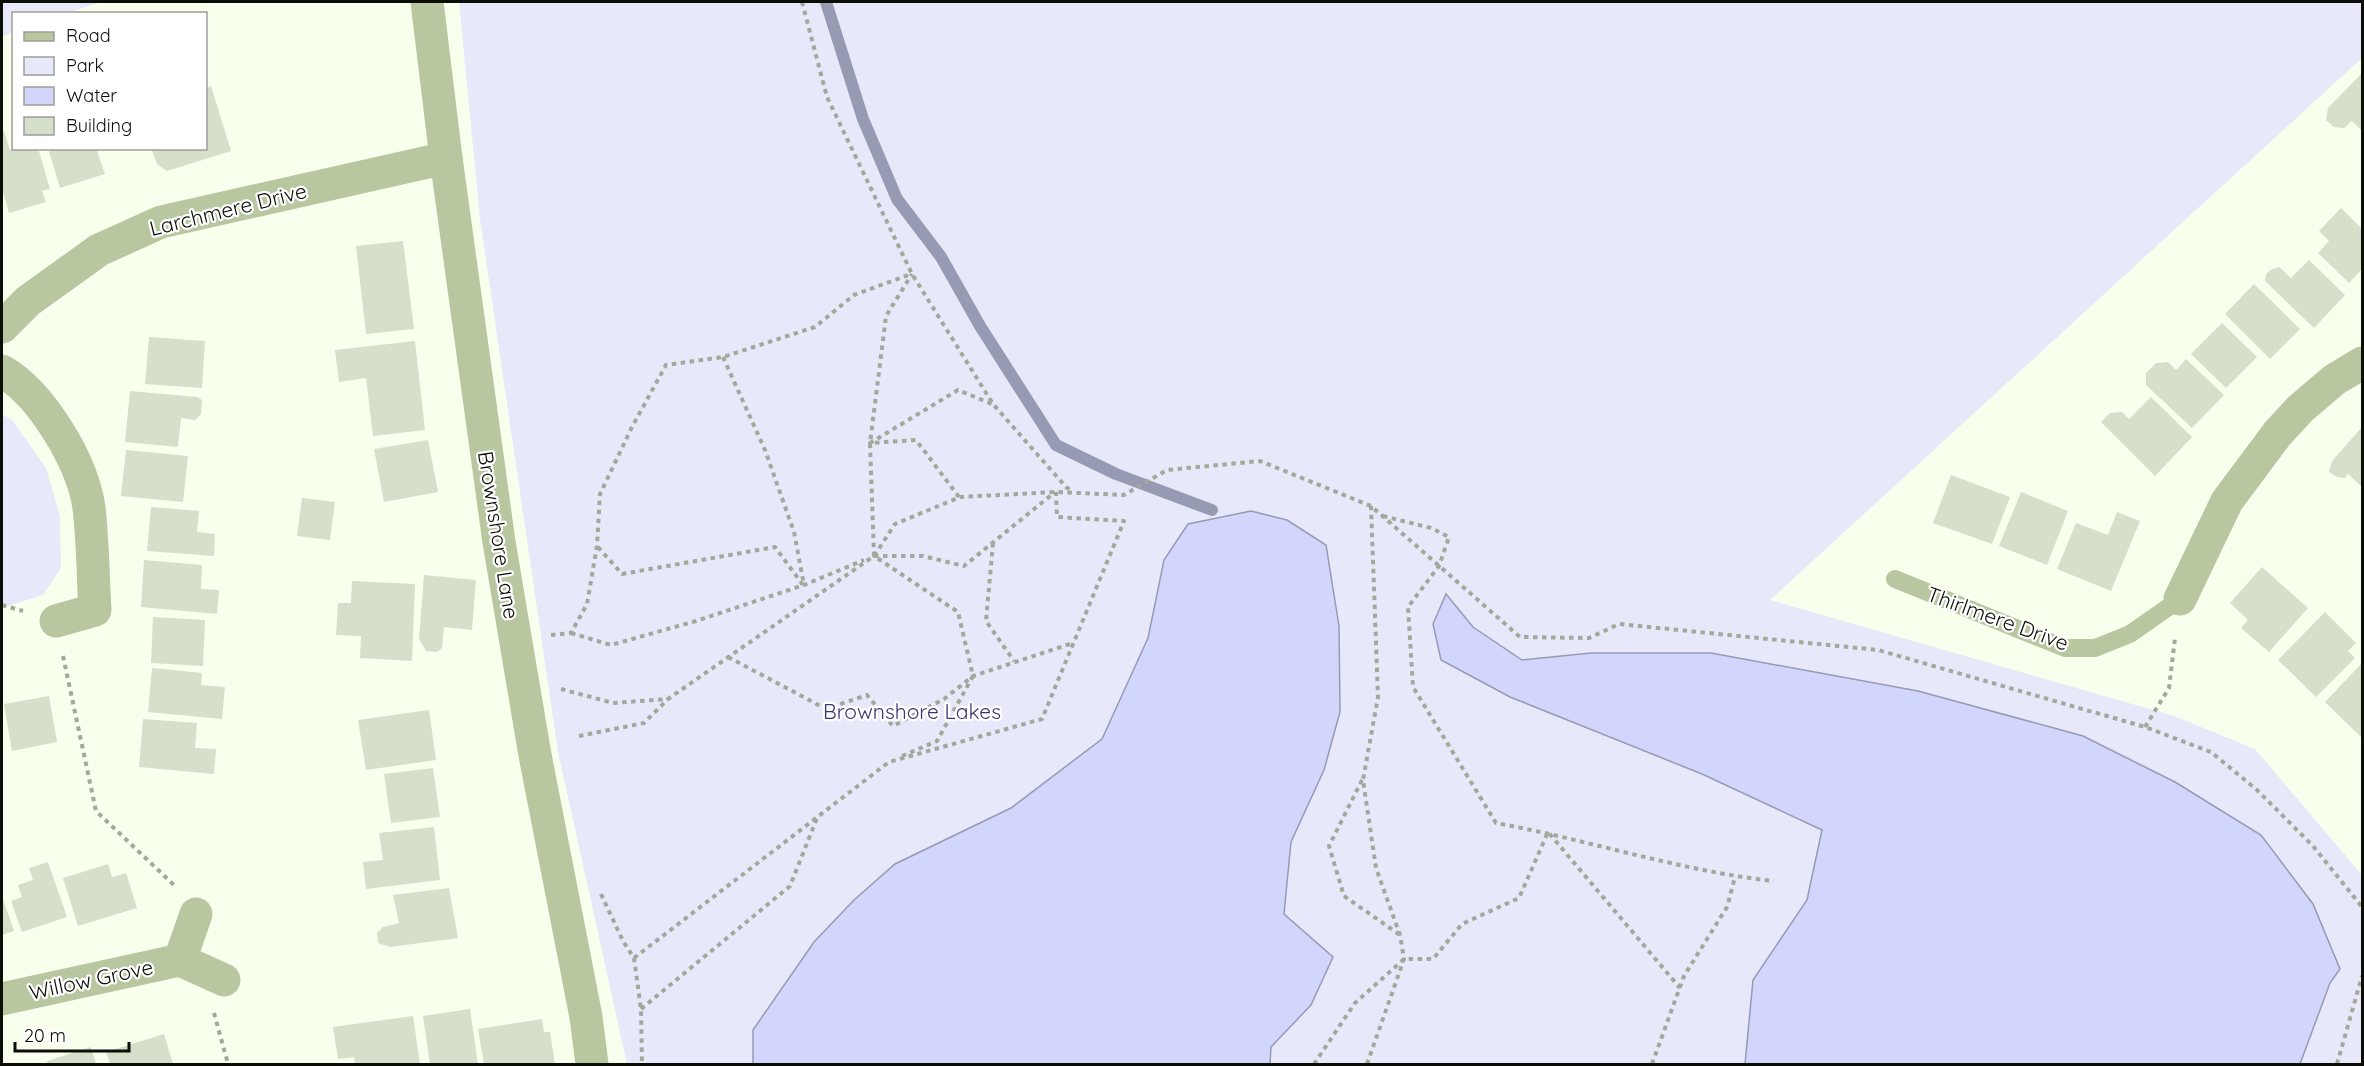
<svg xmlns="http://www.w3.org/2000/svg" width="2364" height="1066" font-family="Quicksand,sans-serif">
  <rect width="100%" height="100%" fill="#f8ffed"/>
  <!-- green -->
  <g fill="#e7e9fb">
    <path d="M2,2H101L67,13L14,14L13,32L2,37Z"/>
    <path d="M459,2H2362V58L1770,600L2174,716L2255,749L2362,875V1064H627L558,752L480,219Z"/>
    <path d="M2,414L12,420L46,468L60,516L61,568L43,595L2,608Z"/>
  </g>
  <!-- water -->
  <g fill="#d2d6fc" stroke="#969ab2" stroke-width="1.5">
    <path d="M1251,511L1287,520L1326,545L1339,626L1340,712L1324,770L1291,842L1284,914L1333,957L1311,1005L1271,1047L1270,1064H753V1030L814,942L854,900L895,864L1011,808L1102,739L1148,638L1164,560L1188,524Z"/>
    <path d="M1446,594L1473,627L1522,660L1591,653H1711L1918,691L2083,736L2175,782L2261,835L2313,904L2340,969L2330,983L2300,1064H1745L1753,980L1807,900L1822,830L1702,774L1510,697L1441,660L1433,624Z"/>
  </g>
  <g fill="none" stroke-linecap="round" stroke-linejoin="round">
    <!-- stream -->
    <path stroke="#969ab2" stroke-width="12" d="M826,2L863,119L897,199L941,257L980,326L1056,445L1116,474L1212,510"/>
  </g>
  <!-- building -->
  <g fill="#d6dfca">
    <path d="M2362,73V131L2352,121L2344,128L2334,127L2326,120L2328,108Z"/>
    <path d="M211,86L231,151L167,171L157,164L151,148H206V88Z"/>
    <path d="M4,131L10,150L38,148L50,189L42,191L46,202L9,213L2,188V132Z"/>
    <path d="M48,148H96L105,174L60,188Z"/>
    <path d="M2341,208L2362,229V269L2349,283L2318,253L2329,241L2319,231Z"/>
    <path d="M403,241L414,329L366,334L356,246Z"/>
    <path d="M2309,260L2345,295L2314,328L2265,281L2266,274L2272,269L2279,267L2291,278Z"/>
    <path d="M2254,284L2300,329L2270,359L2225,314Z"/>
    <path d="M2222,323L2257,357L2226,388L2191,354Z"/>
    <path d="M149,337L205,341L202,388L145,384Z"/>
    <path d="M415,341L425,430L373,436L366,378L339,382L335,350Z"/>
    <path d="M2186,359L2224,395L2192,428L2146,385V373L2156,363L2168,362L2176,370Z"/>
    <path d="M130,391L197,397L202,400L201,414L195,420L181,418L178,447L125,442Z"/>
    <path d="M2151,397L2192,437L2155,476L2101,422L2110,413L2122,412L2129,419Z"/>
    <path d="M2362,427V487L2348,474L2345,478L2337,477L2329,472L2332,461Z"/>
    <path d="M428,440L438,492L384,502L374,449Z"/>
    <path d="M126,450L188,456L183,502L121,496Z"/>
    <path d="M1951,475L2010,497L1992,544L1933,523Z"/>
    <path d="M2021,492L2068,511L2047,565L1999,546Z"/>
    <path d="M302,498L335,502L330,540L297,536Z"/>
    <path d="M151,507L199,511L197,532L215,534L214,556L147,551Z"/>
    <path d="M2117,512L2140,521L2111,591L2057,569L2076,523L2108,535Z"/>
    <path d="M144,560L202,565L201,589L219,590L217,614L141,607Z"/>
    <path d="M2262,567L2308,608L2269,652L2241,628L2248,620L2230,603Z"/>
    <path d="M424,575L476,580L472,630L444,627L442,648L437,652L426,651L419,639Z"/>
    <path d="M352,581L415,584L412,661L360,658L361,636L336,635L338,603H351Z"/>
    <path d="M2325,612L2356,643L2348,651L2355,658L2316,697L2278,660Z"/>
    <path d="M153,617L205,620L203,666L151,663Z"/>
    <path d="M2362,663V738L2325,702Z"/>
    <path d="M152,668L202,673L201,685L225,687L222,719L148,712Z"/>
    <path d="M49,696L57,742L12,751L4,704Z"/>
    <path d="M429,710L436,760L366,770L358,720Z"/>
    <path d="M143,719L197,723L195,748L216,749L214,774L139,767Z"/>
    <path d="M433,768L440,817L391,823L384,774Z"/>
    <path d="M434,827L440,880L366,889L363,862L383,860L379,833Z"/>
    <path d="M48,862L67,917L22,932L11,901L22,897L18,885L33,880L29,868Z"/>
    <path d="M108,864L112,877L126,873L137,908L78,926L63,878Z"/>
    <path d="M449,888L458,938L390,947L378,943L377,933L383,927L399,923L393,895Z"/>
    <path d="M2,896L14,931L2,935Z"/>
    <path d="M470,1009L478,1064H430L423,1016Z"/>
    <path d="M413,1016L420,1064H355L354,1057L338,1059L333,1027Z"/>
    <path d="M542,1019L544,1032H550L555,1064H484L478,1029Z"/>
    <path d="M164,1034L173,1064H110L106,1052Z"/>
    <path d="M91,1047L96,1064H48L47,1061Z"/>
  </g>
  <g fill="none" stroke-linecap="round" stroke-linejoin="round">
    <!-- path -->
    <g stroke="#a3a89b" stroke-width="4" stroke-dasharray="4.5 4.5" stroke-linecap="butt">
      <path d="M802,2L827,97L912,274L993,404L1066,487L1072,491"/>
      <path d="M723,357L765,450L794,532L804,585"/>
      <path d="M959,497L916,440L870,443L958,390L992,404"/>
      <path d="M1383,516L1431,528L1449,537L1439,566L1408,607L1413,687L1496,823C1589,840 1680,871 1774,881"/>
      <path d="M993,543L986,621L1014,661"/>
      <path d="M598,547L622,574L775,547L803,585"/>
      <path d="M874,556H923L964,566L1055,492"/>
      <path d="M2,605L23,611"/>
      <path d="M571,633L611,645L696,621L804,585L864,560"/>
      <path d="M551,635L571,633L587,604L597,546L600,494L632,427L666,365L723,357L815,327L854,295L911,274"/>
      <path d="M63,656L96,811L176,887"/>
      <path d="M728,657L826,709L867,695L893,726L944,699L973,676L1073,643"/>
      <path d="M561,689L613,703L668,699L874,556L895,524L960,497L1056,492L1124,495L1167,470L1260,461L1371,506L1520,637L1589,638L1619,624L1878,650L2145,727L2211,752L2257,790L2313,846L2362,907"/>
      <path d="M2145,727L2169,688L2175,638"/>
      <path d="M579,736L644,723L668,699"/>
      <path d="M902,756L937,741L973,676L958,612L874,556L870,443L886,316L912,274"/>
      <path d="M1362,780L1329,846L1344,896L1400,935"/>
      <path d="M601,894L623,941L634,958L641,1009L642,1064"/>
      <path d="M634,958L889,762L1042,719L1124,521L1057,517L1056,492"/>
      <path d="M641,1009L790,886L817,818"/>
      <path d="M214,1013L228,1064"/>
      <path d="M1314,1064L1355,1003L1404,959H1433L1462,924L1519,898L1548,832L1680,988"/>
      <path d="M1367,1064L1404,959L1400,935L1376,868L1363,780L1378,697L1371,506"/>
      <path d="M1652,1064L1684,976L1727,907L1735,877"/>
      <path d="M2337,1064L2362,976"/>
    </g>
    <!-- service -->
    <path stroke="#b8c7a0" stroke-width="18" d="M1895,579L2065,648H2095L2130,634L2180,599"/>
    <!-- minor -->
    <g stroke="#b8c7a0" stroke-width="33">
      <path d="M427,2L446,158L499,542L535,755L586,1017L592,1064"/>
      <path d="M2,327L28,301L99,250L161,222L446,158"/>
      <path d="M2,371C42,394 83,463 89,508C93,542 93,577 95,610L56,621"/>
      <path d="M2180,599L2227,501L2277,434L2300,409L2334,380L2362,363"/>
      <path d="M180,960L196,914"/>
      <path d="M2,999L180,960L224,980"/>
    </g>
  </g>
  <g text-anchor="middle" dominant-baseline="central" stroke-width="4.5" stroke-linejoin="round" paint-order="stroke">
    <!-- street labels -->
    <g font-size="21" fill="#0b0d07" stroke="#fff">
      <text transform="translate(228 209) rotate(-14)">Larchmere Drive</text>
      <text transform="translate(499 535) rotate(81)">Brownshore Lane</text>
      <text transform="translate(1998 618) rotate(20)">Thirlmere Drive</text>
      <text transform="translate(91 979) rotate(-12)">Willow Grove</text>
    </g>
    <!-- park labels -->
    <g font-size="21" fill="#373770" stroke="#fff">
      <text x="912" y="711">Brownshore Lakes</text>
    </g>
  </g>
  <!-- border -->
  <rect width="2364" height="1066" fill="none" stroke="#0b0d07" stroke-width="6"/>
  <!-- legend -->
  <rect x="12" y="12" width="195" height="138" fill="#ffffff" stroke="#9d9e9c" stroke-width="1.5"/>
  <rect x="24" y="32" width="30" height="9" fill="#b8c7a0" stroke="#9d9e9c" stroke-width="1.5"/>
  <text x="66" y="42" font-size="18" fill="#0b0d07">Road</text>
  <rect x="24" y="57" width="30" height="18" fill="#e7e9fb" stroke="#9d9e9c" stroke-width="1.5"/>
  <text x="66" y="72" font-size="18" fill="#0b0d07">Park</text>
  <rect x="24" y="87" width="30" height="18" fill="#d2d6fc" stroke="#9d9e9c" stroke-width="1.5"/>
  <text x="66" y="102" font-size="18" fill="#0b0d07">Water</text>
  <rect x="24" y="117" width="30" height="18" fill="#d6dfca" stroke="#9d9e9c" stroke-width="1.5"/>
  <text x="66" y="132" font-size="18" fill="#0b0d07">Building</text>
  <!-- scale -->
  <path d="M15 1042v9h114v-9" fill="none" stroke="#0b0d07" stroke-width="3"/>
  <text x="24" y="1042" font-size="18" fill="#0b0d07" stroke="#ffffff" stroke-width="4.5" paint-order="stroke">20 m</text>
</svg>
